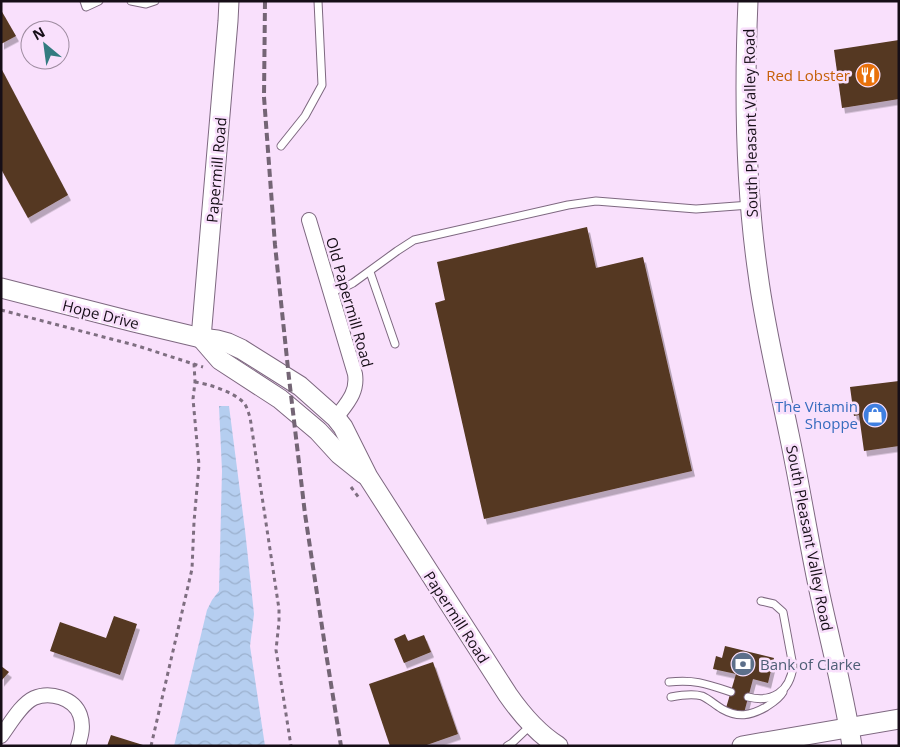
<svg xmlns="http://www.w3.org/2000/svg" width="900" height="747" font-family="'Open Sans',sans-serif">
  <defs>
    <pattern id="water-waves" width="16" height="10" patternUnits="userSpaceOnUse" patternTransform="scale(1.25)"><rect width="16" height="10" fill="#b5cef0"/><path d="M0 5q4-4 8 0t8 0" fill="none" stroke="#9bb0cd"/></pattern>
    <filter id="shadow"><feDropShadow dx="3" dy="5.5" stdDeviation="0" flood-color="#0004"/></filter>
  </defs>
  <rect width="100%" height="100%" fill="#f9e0fc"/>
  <!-- water -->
  <path fill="url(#water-waves)" d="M219,406H229L245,530L254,614L250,646L265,746H174L207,610L212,600L219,591L222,471Z"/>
  <!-- building -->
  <g fill="#543720" filter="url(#shadow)">
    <path d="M1,10L16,36L1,44Z"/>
    <path d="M899,40V99L842,108L834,50Z"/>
    <path d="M1,68L68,195L28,218L1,169Z"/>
    <path d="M587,227L596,268L643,257L692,471L484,519L435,303L445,300L437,262Z"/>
    <path d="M899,381V446L864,451L859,415L854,416L850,387Z"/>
    <path d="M114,616L137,624L120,675L50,651L60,622L106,638Z"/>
    <path d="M405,634L408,641L424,635L431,652L404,663L394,639Z"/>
    <path d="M725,646L774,658L768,683L753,679L744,713L726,708L736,674L713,669L716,656L722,658Z"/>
    <path d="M433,662L458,734L424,746H390L369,684Z"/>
    <path d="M1,666L9,672L1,681Z"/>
    <path d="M111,735L143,745V746H107Z"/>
  </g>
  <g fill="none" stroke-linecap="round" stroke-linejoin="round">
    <!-- lane casing -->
    <g stroke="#7e6880" stroke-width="9">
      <g id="lane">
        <path d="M84,1L86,7L99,1"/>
        <path d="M131,1L146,4L155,1"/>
        <path d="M281,146L305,116L322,85L318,1"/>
        <path d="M370,272L395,344"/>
        <path d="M330,292L343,288L353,283L397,251L414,240L568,205L596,201L696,209L750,205"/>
        <path d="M669,682C694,679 707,684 731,692"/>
        <path d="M671,697C681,695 692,693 702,696C709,699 715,705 722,709C738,718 750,716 766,707C772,703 779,699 783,692"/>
        <path d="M748,697C772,703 790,692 793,666L783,612L774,604L761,601"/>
        <path d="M507,746L512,743L531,725"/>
      </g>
    </g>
    <!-- street casing -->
    <g stroke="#7e6880" stroke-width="16">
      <g id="street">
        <path d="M309,220L355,374C358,393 346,404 336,418"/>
        <path d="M1,736C10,724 21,704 34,698C50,691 74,698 80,715C84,726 81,736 78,746"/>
      </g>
    </g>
    <!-- secondary casing -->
    <g stroke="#7e6880" stroke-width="21">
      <g id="secondary">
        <path d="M229,1L228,21L201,338L220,360L280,399L318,431L339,454L364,474"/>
        <path d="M748,1C744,92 745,184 758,274C765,328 778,380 789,434C800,486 808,538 819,590C830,642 844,693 852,746"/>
        <path d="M1,288L134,322L201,338L217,340L228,343L241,349L300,386L336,418L343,427L368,477L508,695C522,715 537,733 558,746"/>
        <path d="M742,746L899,719"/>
      </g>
    </g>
    <!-- path -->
    <g stroke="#7e6e80" stroke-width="3" stroke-dasharray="4 4" stroke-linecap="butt">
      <path d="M1,310L138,346L203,367"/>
      <path d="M195,382C209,384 233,392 243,402C247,406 248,412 250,417L279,609V622L276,650L291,746"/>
      <path d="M351,487L359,498"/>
      <path d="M151,746L192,569L194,522L199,465L193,399L195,382L194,363"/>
    </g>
    <!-- lane -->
    <use href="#lane" stroke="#fff" stroke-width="7"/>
    <!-- street -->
    <use href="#street" stroke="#fff" stroke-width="14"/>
    <!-- secondary -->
    <use href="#secondary" stroke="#fff" stroke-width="19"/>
    <!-- rail -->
    <path stroke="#746575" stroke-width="4" stroke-dasharray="8 4" stroke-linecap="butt" d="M265,1L264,97L275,245L289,378L305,514L326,653L341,746"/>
  </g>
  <!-- icons -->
  <defs>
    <g id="restaurant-disc" transform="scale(1.25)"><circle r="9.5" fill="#e8710a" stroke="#f9e0fc"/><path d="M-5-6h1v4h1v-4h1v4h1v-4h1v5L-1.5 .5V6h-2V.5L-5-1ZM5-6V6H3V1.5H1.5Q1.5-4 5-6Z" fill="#fff"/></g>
    <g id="shop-disc" transform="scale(1.25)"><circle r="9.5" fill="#3f7fe0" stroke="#f9e0fc"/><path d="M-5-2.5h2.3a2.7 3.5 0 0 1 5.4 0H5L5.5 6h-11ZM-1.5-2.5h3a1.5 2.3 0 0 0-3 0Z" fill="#fff"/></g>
    <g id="bank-disc" transform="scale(1.25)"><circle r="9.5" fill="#5c6f8a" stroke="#f9e0fc"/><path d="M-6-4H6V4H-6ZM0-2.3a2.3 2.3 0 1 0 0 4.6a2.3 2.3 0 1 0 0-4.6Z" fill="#fff"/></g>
  </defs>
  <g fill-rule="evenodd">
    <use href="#restaurant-disc" x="868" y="75"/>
    <use href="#shop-disc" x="875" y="415"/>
    <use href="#bank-disc" x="743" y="664"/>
  </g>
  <g text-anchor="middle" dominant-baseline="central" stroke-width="5" stroke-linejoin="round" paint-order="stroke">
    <!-- food labels -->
    <g font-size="15" fill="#c56008" stroke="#f9e0fc" text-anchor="end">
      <text x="850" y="75">Red Lobster</text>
    </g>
    <!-- street labels -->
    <g font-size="15" fill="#160e17" stroke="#f9e0fc">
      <text transform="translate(750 123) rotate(-91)">South Pleasant Valley Road</text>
      <text transform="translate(216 170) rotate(-85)">Papermill Road</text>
      <text transform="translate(350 302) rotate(74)">Old Papermill Road</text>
      <text transform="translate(101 314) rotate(14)">Hope Drive</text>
      <text transform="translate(810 538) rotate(79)">South Pleasant Valley Road</text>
      <text transform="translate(457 617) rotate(57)">Papermill Road</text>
    </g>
    <!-- shop labels -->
    <g font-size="15" fill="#366cbe" stroke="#f9e0fc" text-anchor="end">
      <text x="858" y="406">The Vitamin<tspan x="858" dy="17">Shoppe</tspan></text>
    </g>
    <!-- service labels -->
    <g font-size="15" fill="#4e5e75" stroke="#f9e0fc" text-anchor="start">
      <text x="760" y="664">Bank of Clarke</text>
    </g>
  </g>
  <!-- border -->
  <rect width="900" height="747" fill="none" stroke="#160e17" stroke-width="5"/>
  <!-- north arrow -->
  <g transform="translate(45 45) rotate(331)"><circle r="24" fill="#f9e0fc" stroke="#9e8ca0"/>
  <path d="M0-4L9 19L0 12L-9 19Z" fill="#337b80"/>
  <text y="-8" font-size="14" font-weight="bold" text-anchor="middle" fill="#160e17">N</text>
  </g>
</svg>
